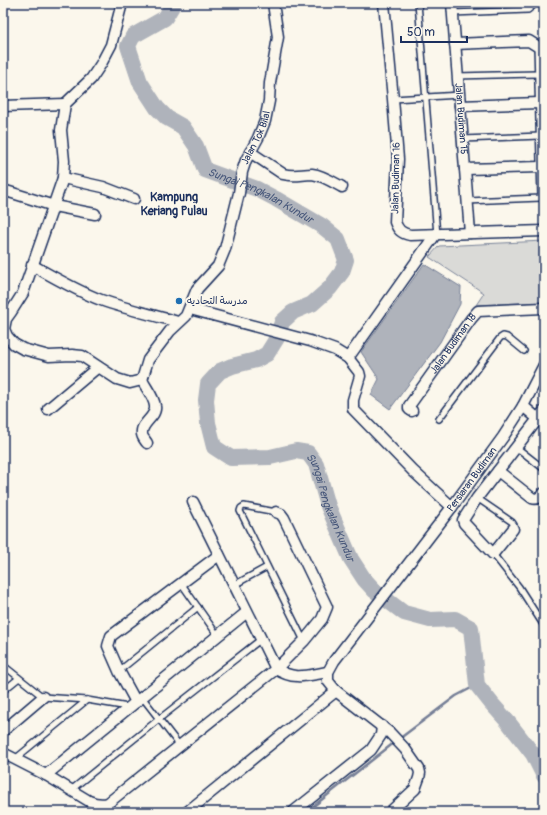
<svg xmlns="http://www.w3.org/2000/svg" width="547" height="815" font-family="Pangolin,'Playpen Sans Arabic',sans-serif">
  <rect width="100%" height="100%" fill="#fbf7ec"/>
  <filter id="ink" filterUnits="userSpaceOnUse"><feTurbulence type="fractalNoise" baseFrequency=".025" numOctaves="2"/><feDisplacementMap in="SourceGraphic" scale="8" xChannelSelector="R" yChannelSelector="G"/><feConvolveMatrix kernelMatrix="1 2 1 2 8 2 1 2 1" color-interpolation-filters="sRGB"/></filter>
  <g filter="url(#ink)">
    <!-- green -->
    <path fill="#dadad7" stroke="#7a849a" d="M544,241V292L542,302L476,305L484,293L429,257L439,246Z"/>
    <!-- water -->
    <path fill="#afb3bb" stroke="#747e96" d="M424,264L461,287L460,304L440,342L390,409L371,395L379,379L361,352Z"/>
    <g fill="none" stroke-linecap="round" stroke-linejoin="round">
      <!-- stream -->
      <g stroke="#747e96" stroke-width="2.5">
        <path d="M399,739L456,696L477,685"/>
        <path d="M306,812L395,742"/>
      </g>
      <!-- river -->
      <path stroke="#afb3bb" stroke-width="16" id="s1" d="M174,3L165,18L133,36L128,46L140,82L157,108L167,118L183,127L196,146L205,170L257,189L276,199L322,226L338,239L346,260L342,272L330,288L312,304L293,312L282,322L277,338L267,354L256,360L232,366L220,371L208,384L206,400L208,423L214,447L231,458L270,457L296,451L308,453L316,464L328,506L351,559L364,579L375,591L404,613L430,620L455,619L471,628L477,685L492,704L508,722L533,754L544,776"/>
      <!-- service casing -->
      <g stroke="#1b2f5e" stroke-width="8">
        <g id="service">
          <path d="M418,3L437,235"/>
          <path d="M453,13L528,10L533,6V3"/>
          <path d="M457,76L538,74"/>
          <path d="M393,99L460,95"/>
          <path d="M462,139L540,136"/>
          <path d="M467,201L541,198L537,46"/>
          <path d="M439,419L500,338L503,336L507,337L524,351"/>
          <path d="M516,447L544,469"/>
          <path d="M477,498L512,522L514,525L513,529"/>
          <path d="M276,512L244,506L241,508L240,511L304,641"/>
          <path d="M493,554L519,587L544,626"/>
          <path d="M181,583L218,636"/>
          <path d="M234,585L267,567"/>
          <path d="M3,665L43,697L87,700L128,707"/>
          <path d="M119,671L198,607"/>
          <path d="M3,691L19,678"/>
          <path d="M142,697L180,746"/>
          <path d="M15,759L87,700"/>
          <path d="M71,790L159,719L260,640"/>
        </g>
      </g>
      <!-- minor casing -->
      <g stroke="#1b2f5e" stroke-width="13">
        <g id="minor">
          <path id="s2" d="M122,3L111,45L101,64L91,79L65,104L61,130L64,161L63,178L23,293L11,312L6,319L4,329L7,336L14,344L23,349L49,356L72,355L82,356L117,379L130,383L142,380L148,360L170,331L186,316L197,289L218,266L225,249L239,193L242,172L246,160L258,138L265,121L269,101L270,83L278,37L273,3"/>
          <path d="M384,3L393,99L398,159L395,222C398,230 401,233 410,235L544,231"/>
          <path id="s3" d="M452,3L470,233"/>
          <path d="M455,44L529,41L537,46"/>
          <path d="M3,106L65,104"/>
          <path d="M460,106L539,103"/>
          <path d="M250,152L283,174C294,177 302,174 312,174C322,175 333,182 342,187"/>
          <path d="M465,169L540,167"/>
          <path d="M63,178L103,187L134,199"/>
          <path d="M3,190L54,206L95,214"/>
          <path d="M32,265C55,278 77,291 101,300C126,309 153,315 178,322"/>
          <path d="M190,309L310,341L335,350L348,358L359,372L360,376L353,400V409L413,471L452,507"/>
          <path d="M348,358L435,235"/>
          <path d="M142,380C146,388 154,397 155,406C157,417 140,423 142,434C142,437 145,440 147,443"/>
          <path d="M523,406L544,424"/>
          <path d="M48,409L98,367"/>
          <path id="s4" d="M412,411L409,409V406L471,319L478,311L544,308"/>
          <path d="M498,471L532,498C538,500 540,497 544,493"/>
          <path d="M193,502L276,669C295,681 308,675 328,672"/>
          <path d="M513,529L493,554L464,523L463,520L477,498L544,411"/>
          <path d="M136,702L119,671L108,646L111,636L219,555"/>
          <path d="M3,731L43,697"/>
          <path d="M3,753L46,775L89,801C96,804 101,805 108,803L276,669L304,641L322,619L327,607L284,518L281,514L276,512"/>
          <path d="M46,775L247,612"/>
          <path d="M187,812L336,691"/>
          <path d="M293,812L371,750L381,735L382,726"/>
          <path id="s5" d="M390,812L415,789L419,778L420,773L419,769L405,749L390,733L336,691L328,681V672L334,661L452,507L503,437L523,406L544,365"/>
        </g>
      </g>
      <!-- service -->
      <use href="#service" stroke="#fbf7ec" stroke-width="5"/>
      <!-- minor -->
      <use href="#minor" stroke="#fbf7ec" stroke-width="10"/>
    </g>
  </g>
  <!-- markers -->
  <circle fill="#1f6fb2" stroke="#fbf7ec" stroke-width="1.5" cx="179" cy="301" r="4"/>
  <g text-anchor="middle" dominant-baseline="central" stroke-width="4" stroke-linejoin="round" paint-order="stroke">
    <!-- street labels -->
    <g font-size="10" fill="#1b2f5e" stroke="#fbf7ec">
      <text stroke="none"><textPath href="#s3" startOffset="116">Jalan Budiman 15</textPath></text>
      <text stroke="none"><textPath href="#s2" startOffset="787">Jalan Tok Bilal</textPath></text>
      <text transform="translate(396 178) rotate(-89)">Jalan Budiman 16</text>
      <text stroke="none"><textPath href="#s4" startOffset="83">Jalan Budiman 18</textPath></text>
      <text stroke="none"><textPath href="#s5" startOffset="432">Persiaran Budiman</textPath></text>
    </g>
    <!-- poi labels -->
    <g font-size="10" fill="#1b2f5e" stroke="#fbf7ec" text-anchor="start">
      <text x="187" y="301">مدرسة التحاديه</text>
    </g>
    <!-- water labels -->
    <g font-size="11" font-style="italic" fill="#47577a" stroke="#fbf7ec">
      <text stroke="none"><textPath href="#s1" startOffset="277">Sungai Pengkalan Kundur</textPath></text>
      <text stroke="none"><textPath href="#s1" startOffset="806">Sungai Pengkalan Kundur</textPath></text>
    </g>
    <!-- quarter labels -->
    <g font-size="12" font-weight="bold" fill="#1b2f5e" stroke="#fbf7ec">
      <text x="174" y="197">Kampung<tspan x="174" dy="14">Keriang Pulau</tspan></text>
    </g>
  </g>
  <!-- margin -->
  <rect width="547" height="815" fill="none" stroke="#fbf7ec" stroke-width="16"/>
  <rect x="8" y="8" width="531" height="799" fill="none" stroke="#1b2f5e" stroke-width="1.5" filter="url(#ink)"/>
  <!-- scale -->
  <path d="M401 36v6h66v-6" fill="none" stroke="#1b2f5e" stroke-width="2"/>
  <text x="407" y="36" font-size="12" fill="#1b2f5e" stroke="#fbf7ec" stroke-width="3" paint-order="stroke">50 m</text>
</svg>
